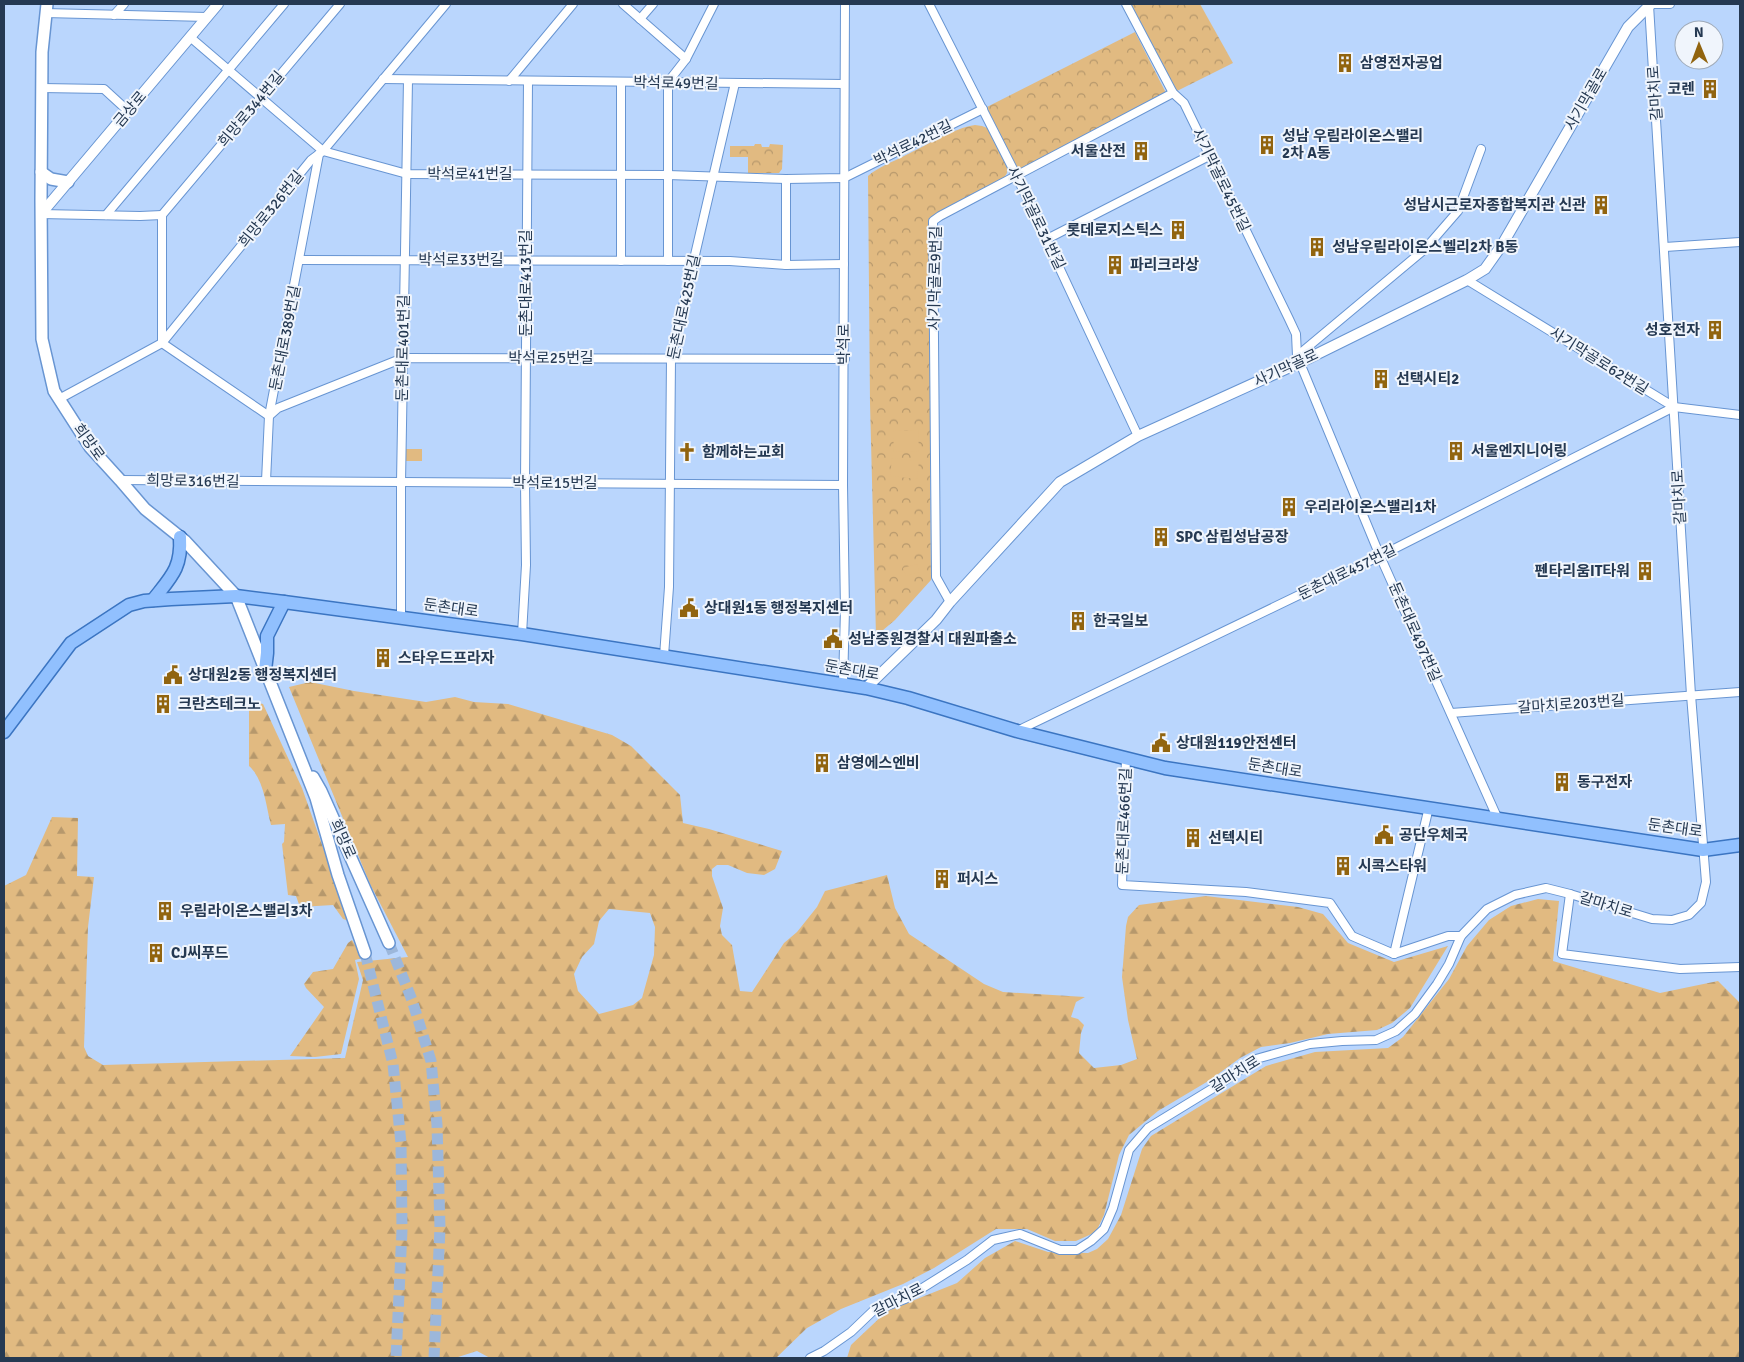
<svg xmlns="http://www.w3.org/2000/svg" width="1744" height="1362" font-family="Signika,'Noto Sans KR',sans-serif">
  <defs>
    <pattern id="grass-tufts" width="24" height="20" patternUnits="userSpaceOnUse" patternTransform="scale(1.25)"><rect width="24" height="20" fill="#e1ba81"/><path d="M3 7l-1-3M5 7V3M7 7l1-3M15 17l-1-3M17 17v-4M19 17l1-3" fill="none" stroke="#b6986c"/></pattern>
    <pattern id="forest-firs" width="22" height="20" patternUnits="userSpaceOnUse" patternTransform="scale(1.25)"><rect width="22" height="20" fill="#e1ba81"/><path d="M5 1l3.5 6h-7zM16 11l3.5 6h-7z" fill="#b6986c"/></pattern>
    <pattern id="park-crowns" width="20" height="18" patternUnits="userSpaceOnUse" patternTransform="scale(1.25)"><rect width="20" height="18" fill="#e1ba81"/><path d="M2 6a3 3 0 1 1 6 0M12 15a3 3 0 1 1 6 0" fill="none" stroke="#b6986c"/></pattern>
  </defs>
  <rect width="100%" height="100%" fill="#bad6fd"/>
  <!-- grass -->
  <rect fill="url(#grass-tufts)" x="405" y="449" width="17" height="12"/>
  <!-- forest -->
  <g fill="url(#forest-firs)" fill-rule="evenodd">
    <path d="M310,682L354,691L426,702L455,697L474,702L508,704L612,735L631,746L680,795L683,823L709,829L782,851L775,869L764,875L747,873L728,865H717L712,869V876L723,908L720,926L722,935L732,945L740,991L752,992L784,943L797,932L817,907L825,891L887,875L895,908L909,934L984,984L1003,992L1085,997L1076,1002L1071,1017L1078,1019L1084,1025L1081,1033L1079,1053L1094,1068L1121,1065L1137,1059L1128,1020L1122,977L1126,926L1128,917L1139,905L1206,896L1298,907L1323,914L1348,943L1394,962L1448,946L1410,1008L1392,1023L1377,1030L1328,1034L1290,1043L1261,1047L1240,1058L1210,1080L1158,1111L1129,1135L1119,1155L1104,1215L1096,1232L1076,1241H1055L1027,1229H996L934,1268L903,1284L841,1309L807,1328L776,1358H490L477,1351L455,1358H4V886L26,875L52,817L78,818L77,876L94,877L88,927L84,1047L88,1056L103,1065L345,1058L363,980L357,962L408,957L370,884L289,687ZM609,909L650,913L655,927L654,955L642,998L633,1005L599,1014L578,991L574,974L582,957L594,944L599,921Z"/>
    <path d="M254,702L263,704L302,788L349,921L343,919L333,905L300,907L296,896L288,895L282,844L284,842L285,824L271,825C266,806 264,779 249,766V710L252,704Z"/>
    <path d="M1538,899L1559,901L1553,961L1660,993L1718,981L1740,1003V1358H847L851,1345L887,1311L957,1283L985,1258L1015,1241L1048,1252L1088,1253L1097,1249L1108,1239L1121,1215L1142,1149L1151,1136L1266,1066L1315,1052L1388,1048L1403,1037L1449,979L1467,946L1489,920L1511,906Z"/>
    <path d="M352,940L363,958L355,960L359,979L341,1054L315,1057L290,1056L324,1007L306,988L304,984L313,972L333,969L348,943Z"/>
  </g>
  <!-- park -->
  <g fill="url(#park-crowns)">
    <path d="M1125,4H1200L1233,63L1173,93Z"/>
    <path d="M1135,32L1167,95L1016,175L983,109Z"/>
    <path d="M975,125L982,126L990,129L1008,163L1007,173L1004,178L931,221L930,322L933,420L930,474L931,580L895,620L876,636L870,403L868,176C878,167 893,162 906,155C925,146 954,128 975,125Z"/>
    <path d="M755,144H761L762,147H769L770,144L783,145L782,169L779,173H748V157H730V146H754Z"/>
  </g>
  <!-- pitch -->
  <g fill="#e1ba81">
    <path d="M918,430L919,451L894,452L893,431Z"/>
    <path d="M892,458L919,461L917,479L890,476Z"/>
    <path d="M917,564L919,572L906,576L903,568Z"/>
  </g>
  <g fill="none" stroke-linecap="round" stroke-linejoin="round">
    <!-- secondary-tunnel -->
    <g stroke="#9cb7db" stroke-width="11" stroke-dasharray="11 5.5" stroke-linecap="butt">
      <path d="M389,943L412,1000L431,1061L437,1125L440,1228L434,1358"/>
      <path d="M365,953L393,1064L401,1143L402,1230L396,1358"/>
    </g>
    <!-- minor casing -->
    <g stroke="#6895d2" stroke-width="10">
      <g id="minor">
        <path d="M623,4L686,59"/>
        <path d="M929,4L1016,175L1138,436"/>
        <path d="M1126,4L1173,93L1184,103L1289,319L1296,334L1297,356L1300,363L1380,556L1497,817"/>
        <path d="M1647,4H1670"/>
        <path d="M45,13L207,17"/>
        <path d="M114,15L124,4"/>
        <path d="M640,19L653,4"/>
        <path d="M190,37L323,151L407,174L668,175L786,179L844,178L983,109"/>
        <path d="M383,79L844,84"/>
        <path d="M509,81L573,4"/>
        <path d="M621,82V261"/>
        <path d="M42,88L104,89L128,111"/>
        <path d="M41,214L140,216L162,215"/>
        <path d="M106,215L284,4"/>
        <path d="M1047,239L1209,156"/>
        <path d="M1665,247L1740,242"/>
        <path d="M300,260L730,261L786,265L844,264"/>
        <path d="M668,261V82L686,59L714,4"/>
        <path d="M786,265V179"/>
        <path d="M1467,280L1674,407L1740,415"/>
        <path d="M162,343V215L340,4"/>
        <path d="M162,343L269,416"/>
        <path d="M1297,356L1425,249L1458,211L1481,149"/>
        <path d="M59,399L162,343L311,160L323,151L446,4"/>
        <path d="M269,416L278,408L403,358L845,359"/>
        <path d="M120,480L843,485"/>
        <path d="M266,481L269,416L319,154"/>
        <path d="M950,602L936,577L933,221L940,216L1173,93"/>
        <path d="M401,617V482L408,80"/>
        <path d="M522,634L526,565L525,483L528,81"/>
        <path d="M664,656L669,587L671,358L735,83"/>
        <path d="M843,684L845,610L843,485L845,4"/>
        <path d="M1451,713L1740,692"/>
        <path d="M1017,731L1380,556L1674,407"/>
        <path d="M1126,758L1122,885L1246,892L1330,903L1352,936L1394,954L1448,936H1461"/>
        <path d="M1570,894L1562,954L1680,969L1740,967"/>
        <path d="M1394,954L1429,807"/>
        <path d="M810,1358L824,1351L851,1332L873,1311L905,1299L967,1260L993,1240L1020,1234L1060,1250H1077L1091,1241L1104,1229L1113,1208L1129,1150L1148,1128L1215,1087L1256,1059L1310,1044L1342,1041L1376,1040L1396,1031L1415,1014L1437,984L1449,964L1461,936L1487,909L1515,895L1546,888L1570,894L1652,919L1672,920L1689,915L1701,903L1706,882L1691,695L1649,5"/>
      </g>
    </g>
    <!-- tertiary casing -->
    <g stroke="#6895d2" stroke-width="12">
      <g id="tertiary">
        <path d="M41,214L218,4"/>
        <path d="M866,688L936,620L950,602L1060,482L1138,436L1301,362L1467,280L1485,269L1502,245L1628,27L1651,4"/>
      </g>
    </g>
    <!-- secondary casing -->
    <g stroke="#6895d2" stroke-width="14">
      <g id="secondary">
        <path d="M47,4L42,52L41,200L42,339L54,391L90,447L120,480L145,509L185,541L236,596L316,798L338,875L365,953"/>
        <path d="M41,172L51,179L68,182"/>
        <path d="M313,777L321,791L389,943"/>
      </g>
    </g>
    <!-- primary casing -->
    <g stroke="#3b75c2" stroke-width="15">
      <g id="primary">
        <path d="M153,600C171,577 182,568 180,537"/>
        <path d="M265,670L267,653V636L284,602"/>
        <path d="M4,732L71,643L129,605L144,601L171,599L236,596L284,602L522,634L866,688L908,698L1017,731L1165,768L1703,850L1740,845"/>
      </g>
    </g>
    <!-- minor -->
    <use href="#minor" stroke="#fff" stroke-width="8"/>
    <!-- tertiary -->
    <use href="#tertiary" stroke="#fff" stroke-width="10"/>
    <!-- secondary -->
    <use href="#secondary" stroke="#fff" stroke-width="11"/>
    <!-- primary -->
    <use href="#primary" stroke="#91c0fe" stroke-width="12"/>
  </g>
  <!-- icons -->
  <defs>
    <g id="building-bare" transform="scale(1.5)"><path d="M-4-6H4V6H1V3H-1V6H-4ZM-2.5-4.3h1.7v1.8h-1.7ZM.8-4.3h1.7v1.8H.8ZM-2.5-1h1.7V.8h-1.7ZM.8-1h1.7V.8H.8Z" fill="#91640f" stroke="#f0f5fc" stroke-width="2.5" paint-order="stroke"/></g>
    <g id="church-bare" transform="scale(1.5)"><path d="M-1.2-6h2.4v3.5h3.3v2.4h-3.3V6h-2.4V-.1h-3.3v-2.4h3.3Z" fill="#91640f" stroke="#f0f5fc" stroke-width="2.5" paint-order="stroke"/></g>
    <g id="civic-bare" transform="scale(1.5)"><path d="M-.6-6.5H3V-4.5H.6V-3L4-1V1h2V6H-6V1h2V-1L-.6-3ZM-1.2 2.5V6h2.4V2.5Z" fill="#91640f" stroke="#f0f5fc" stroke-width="2.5" paint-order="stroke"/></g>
  </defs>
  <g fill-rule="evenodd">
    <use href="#building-bare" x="1345" y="63"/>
    <use href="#building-bare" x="1710" y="89"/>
    <use href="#building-bare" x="1267" y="145"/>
    <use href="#building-bare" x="1141" y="151"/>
    <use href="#building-bare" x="1601" y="205"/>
    <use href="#building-bare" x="1178" y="230"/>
    <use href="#building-bare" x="1317" y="247"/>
    <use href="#building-bare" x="1115" y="265"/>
    <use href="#building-bare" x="1715" y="330"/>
    <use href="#building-bare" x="1381" y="379"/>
    <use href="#building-bare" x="1456" y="451"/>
    <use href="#church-bare" x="687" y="452"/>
    <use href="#building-bare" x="1289" y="507"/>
    <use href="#building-bare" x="1161" y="537"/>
    <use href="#building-bare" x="1645" y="571"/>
    <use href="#civic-bare" x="689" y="608"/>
    <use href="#building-bare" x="1078" y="621"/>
    <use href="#civic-bare" x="833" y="639"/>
    <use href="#building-bare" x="383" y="658"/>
    <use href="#civic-bare" x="173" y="675"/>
    <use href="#building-bare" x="163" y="704"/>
    <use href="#civic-bare" x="1161" y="743"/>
    <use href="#building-bare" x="822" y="763"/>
    <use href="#building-bare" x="1562" y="782"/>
    <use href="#civic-bare" x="1384" y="835"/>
    <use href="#building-bare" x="1193" y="838"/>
    <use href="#building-bare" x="1343" y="866"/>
    <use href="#building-bare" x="942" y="879"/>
    <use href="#building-bare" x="165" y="911"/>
    <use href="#building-bare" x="156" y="953"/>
  </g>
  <g text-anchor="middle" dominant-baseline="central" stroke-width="4" stroke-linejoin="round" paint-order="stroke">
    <!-- poi labels -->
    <g font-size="15" font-weight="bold" fill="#253952" stroke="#f0f5fc" text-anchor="start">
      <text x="1360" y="63">삼영전자공업</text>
      <text x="1695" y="89" text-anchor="end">코렌</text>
      <text x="1282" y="136">성남 우림라이온스밸리<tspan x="1282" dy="17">2차 A동</tspan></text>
      <text x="1126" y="151" text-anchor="end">서울산전</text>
      <text x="1586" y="205" text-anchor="end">성남시근로자종합복지관 신관</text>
      <text x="1163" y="230" text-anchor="end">롯데로지스틱스</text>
      <text x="1332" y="247">성남우림라이온스벨리2차 B동</text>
      <text x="1130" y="265">파리크라상</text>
      <text x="1700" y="330" text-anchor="end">성호전자</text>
      <text x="1396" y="379">선택시티2</text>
      <text x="1471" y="451">서울엔지니어링</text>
      <text x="702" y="452">함께하는교회</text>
      <text x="1304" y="507">우리라이온스밸리1차</text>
      <text x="1176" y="537">SPC 삼립성남공장</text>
      <text x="1630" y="571" text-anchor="end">펜타리움IT타워</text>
      <text x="704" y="608">상대원1동 행정복지센터</text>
      <text x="1093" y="621">한국일보</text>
      <text x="848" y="639">성남중원경찰서 대원파출소</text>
      <text x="398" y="658">스타우드프라자</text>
      <text x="188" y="675">상대원2동 행정복지센터</text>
      <text x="178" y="704">크란츠테크노</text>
      <text x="1176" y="743">상대원119안전센터</text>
      <text x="837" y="763">삼영에스엔비</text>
      <text x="1577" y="782">동구전자</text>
      <text x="1399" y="835">공단우체국</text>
      <text x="1208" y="838">선텍시티</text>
      <text x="1358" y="866">시콕스타워</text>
      <text x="957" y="879">퍼시스</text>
      <text x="180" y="911">우림라이온스밸리3차</text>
      <text x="171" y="953">CJ씨푸드</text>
    </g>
    <!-- street labels -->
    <g font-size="15" fill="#253952" stroke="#f0f5fc">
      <text transform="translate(676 83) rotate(1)">박석로49번길</text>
      <text transform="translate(1655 93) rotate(-94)">갈마치로</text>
      <text transform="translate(1586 99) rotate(-60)">사기막골로</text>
      <text transform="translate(130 109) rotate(-50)">금상로</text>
      <text transform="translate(251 109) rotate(-50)">희망로344번길</text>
      <text transform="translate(913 143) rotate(-26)">박석로42번길</text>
      <text x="470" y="174">박석로41번길</text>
      <text transform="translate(1221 180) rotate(64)">사기막골로45번길</text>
      <text transform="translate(271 209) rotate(-51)">희망로326번길</text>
      <text transform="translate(1036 218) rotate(64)">사기막골로31번길</text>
      <text x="461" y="260">박석로33번길</text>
      <text transform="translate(935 278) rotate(-89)">사기막골로9번길</text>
      <text transform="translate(526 283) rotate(-90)">둔촌대로413번길</text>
      <text transform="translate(684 307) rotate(-78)">둔촌대로425번길</text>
      <text transform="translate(285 338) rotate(-79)">둔촌대로389번길</text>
      <text transform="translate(844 344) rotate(-90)">박석로</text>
      <text transform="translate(403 348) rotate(-89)">둔촌대로401번길</text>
      <text x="551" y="358">박석로25번길</text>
      <text transform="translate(1599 361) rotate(32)">사기막골로62번길</text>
      <text transform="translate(1286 368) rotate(-25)">사기막골로</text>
      <text transform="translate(89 442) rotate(54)">희망로</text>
      <text transform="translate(193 481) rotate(1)">희망로316번길</text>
      <text x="555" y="483">박석로15번길</text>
      <text transform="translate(1679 497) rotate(-93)">갈마치로</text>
      <text transform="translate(1347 572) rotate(-26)">둔촌대로457번길</text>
      <text transform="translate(451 608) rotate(8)">둔촌대로</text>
      <text transform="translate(1415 632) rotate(66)">둔촌대로497번길</text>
      <text transform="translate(852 670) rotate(10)">둔촌대로</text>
      <text transform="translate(1571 704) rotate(-4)">갈마치로203번길</text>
      <text transform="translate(1275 768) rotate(9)">둔촌대로</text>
      <text transform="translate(1124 821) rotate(-88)">둔촌대로466번길</text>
      <text transform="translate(1675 828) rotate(8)">둔촌대로</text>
      <text transform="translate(343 839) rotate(66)">희망로</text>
      <text transform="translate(1606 905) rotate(17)">갈마치로</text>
      <text transform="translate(1235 1074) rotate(-32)">갈마치로</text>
      <text transform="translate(898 1300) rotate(-27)">갈마치로</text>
    </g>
  </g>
  <!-- border -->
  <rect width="1744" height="1362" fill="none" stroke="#253952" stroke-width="10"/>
  <!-- north arrow -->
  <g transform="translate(1699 45) rotate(359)"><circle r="24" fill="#f0f5fc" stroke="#9faab8"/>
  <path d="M0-4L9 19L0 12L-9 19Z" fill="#91640f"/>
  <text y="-8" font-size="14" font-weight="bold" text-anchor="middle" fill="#253952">N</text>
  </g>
</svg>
